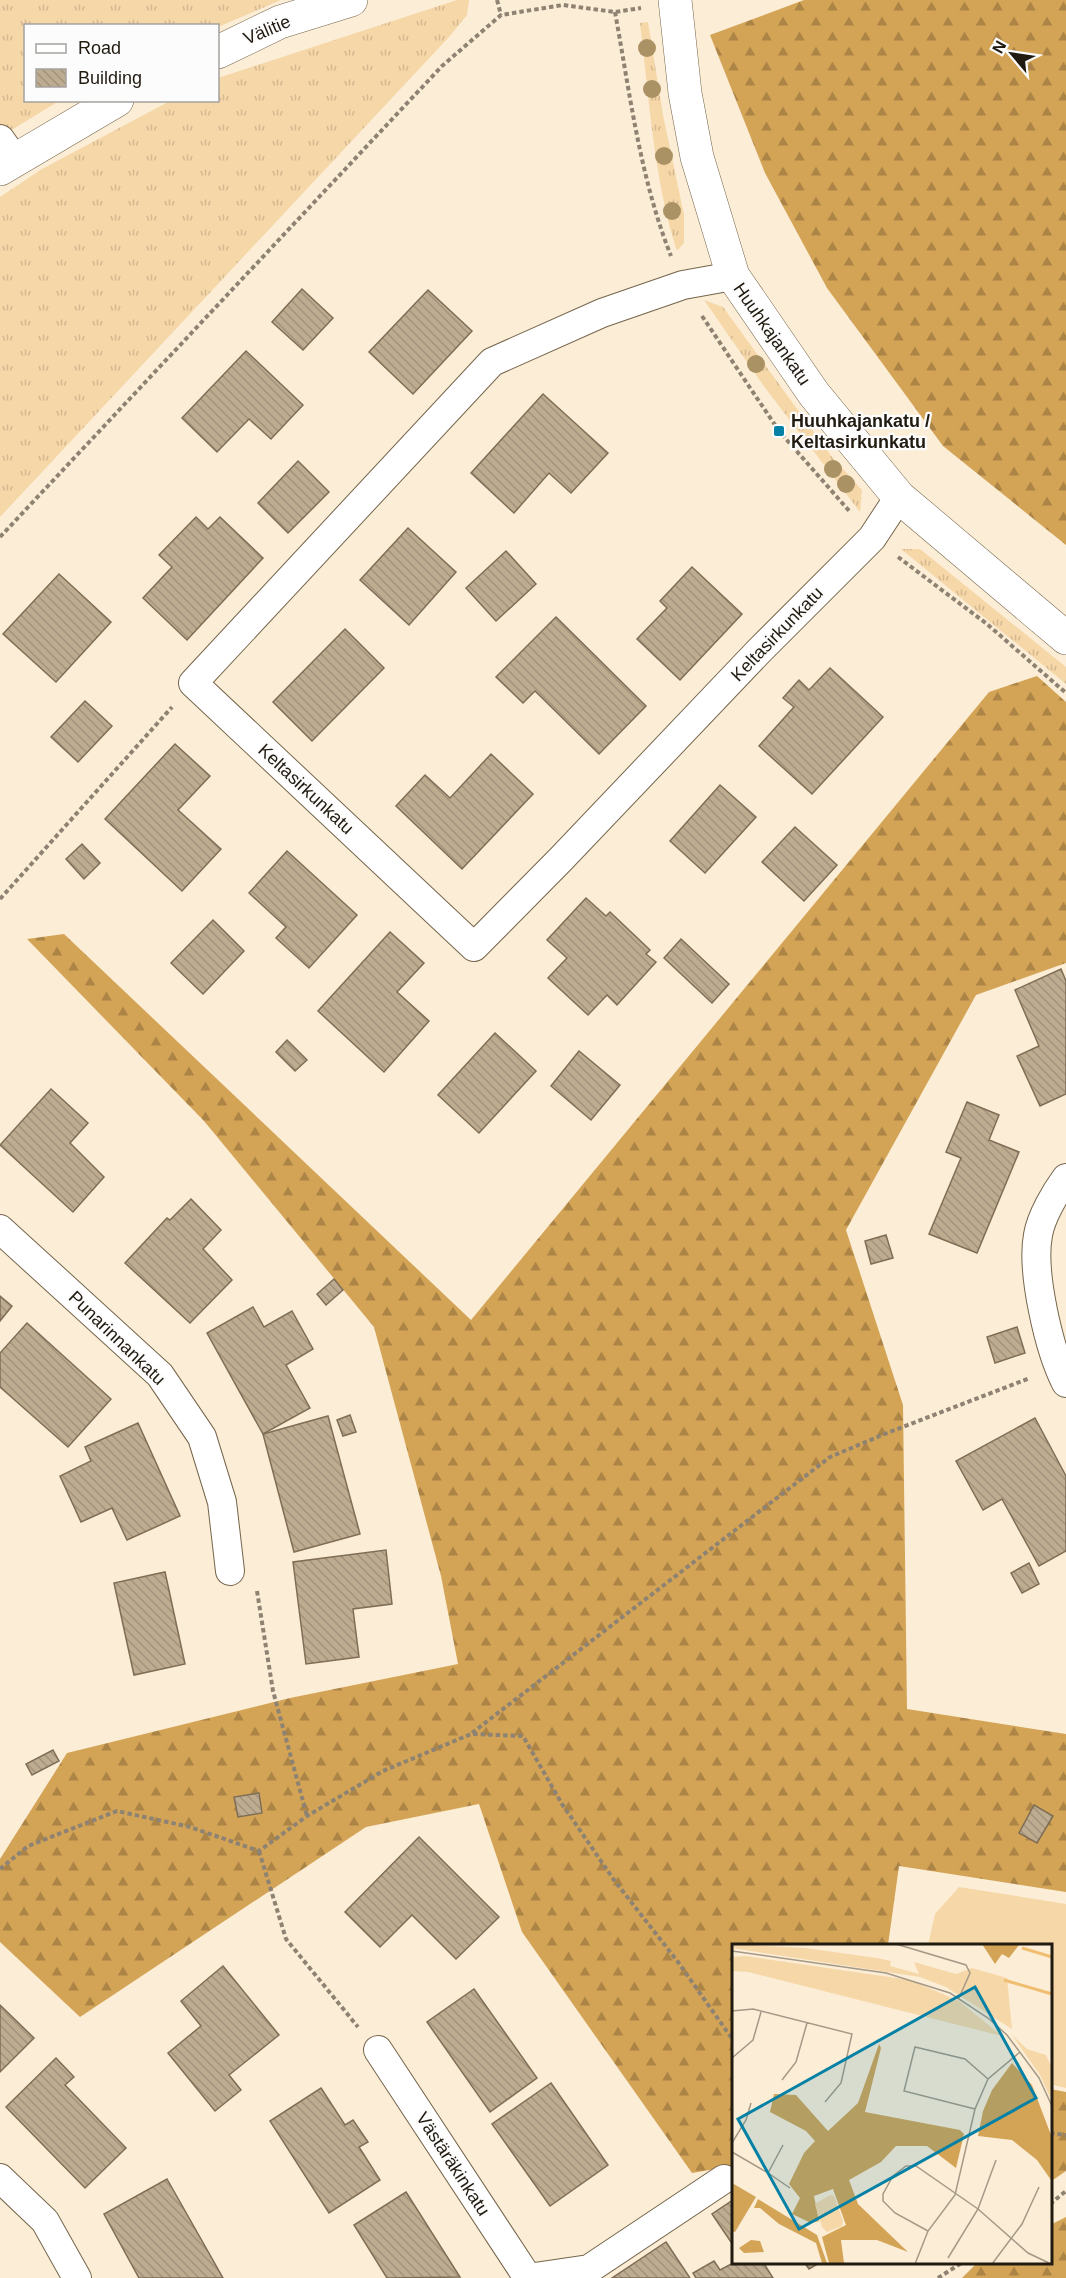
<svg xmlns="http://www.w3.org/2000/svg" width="1066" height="2278" font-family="Helvetica,sans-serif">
  <defs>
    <pattern id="grass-tufts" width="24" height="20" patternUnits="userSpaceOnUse" patternTransform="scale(1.5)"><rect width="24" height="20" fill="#f6d7a8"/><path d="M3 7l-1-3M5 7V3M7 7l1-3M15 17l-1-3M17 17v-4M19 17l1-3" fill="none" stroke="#d3b890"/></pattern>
    <pattern id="forest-firs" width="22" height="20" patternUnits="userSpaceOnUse" patternTransform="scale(1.5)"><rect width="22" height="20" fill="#d4a456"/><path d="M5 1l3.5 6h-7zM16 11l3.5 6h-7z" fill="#ac8546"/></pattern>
    <pattern id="building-back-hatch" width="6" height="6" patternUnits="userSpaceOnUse" patternTransform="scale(1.5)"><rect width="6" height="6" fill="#beac91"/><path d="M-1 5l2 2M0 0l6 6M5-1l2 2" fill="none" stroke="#a3937c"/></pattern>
  </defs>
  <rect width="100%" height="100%" fill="#fcedd6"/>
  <!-- grass -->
  <g fill="url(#grass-tufts)">
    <path d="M0,0H281L218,27L26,26V100L59,101L0,137Z"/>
    <path d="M457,0H469L467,15L449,37L0,517V197L42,169L170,101L218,100V78Z"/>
    <path d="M648,22L663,115L684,215V243L677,251C654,181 649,97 640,23Z"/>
    <path d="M704,300L723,307L832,457L862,490L860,512L763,385Z"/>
    <path d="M901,549H920L1066,667V684Z"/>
  </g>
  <!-- forest -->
  <g fill="url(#forest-firs)">
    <path d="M804,0H1066V545L943,446L827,288L765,173L710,35Z"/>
    <path d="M1037,676L1066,702V963L976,995L846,1230L903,1405L907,1709L1066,1734V1892L899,1866L888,1945H733V2166L692,2173L522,1932L479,1804L366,1827L80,2017L0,1942V1859L67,1753L290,1698L458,1664L441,1576L374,1327L204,1121L27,939L64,934L471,1320L989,692Z"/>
    <path d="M1050,2089L1066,2092V2171L1050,2182Z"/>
    <path d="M1066,2217V2278H962L978,2262H1050V2225Z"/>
  </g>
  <!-- garden -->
  <path fill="#f6d7a8" d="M959,1887L1066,1904V2088L1050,2084V1945H928L935,1914Z"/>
  <!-- building -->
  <g fill="url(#building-back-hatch)" stroke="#7f6e55" stroke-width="1.5">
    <path d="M302,289L333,318L303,350L272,322Z"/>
    <path d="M428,290L472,331L413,394L369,352Z"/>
    <path d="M246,351L303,405L271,439L249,419L217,452L182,418Z"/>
    <path d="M543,394L608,453L571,493L549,473L514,513L471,473Z"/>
    <path d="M298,461L329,492L288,533L258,503Z"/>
    <path d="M196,517L208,529L220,517L263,558L187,640L143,598L172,567L159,555Z"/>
    <path d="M408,528L456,572L409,625L360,580Z"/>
    <path d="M506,551L536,584L496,621L466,588Z"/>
    <path d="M692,567L742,614L680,680L637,639L667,608L660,601Z"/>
    <path d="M59,574L111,622L56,682L3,634Z"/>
    <path d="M556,617L646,706L599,754L535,691L523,703L496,677Z"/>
    <path d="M345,629L384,668L312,741L273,702Z"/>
    <path d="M830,668L883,717L812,794L759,746L794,707L783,698L799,680L809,690Z"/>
    <path d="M85,701L112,726L78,762L51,737Z"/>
    <path d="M175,744L210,776L178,810L221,849L182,891L105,819Z"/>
    <path d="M491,754L533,794L462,869L396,806L425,775L450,798Z"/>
    <path d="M720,785L756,817L705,873L670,841Z"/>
    <path d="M795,827L837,865L804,901L762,862Z"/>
    <path d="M82,844L100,863L84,879L66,859Z"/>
    <path d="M287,851L357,915L309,968L276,938L286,927L249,893Z"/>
    <path d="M586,898L606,916L610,912L650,950L646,954L656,962L617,1005L607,995L588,1015L548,978L567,958L547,940Z"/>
    <path d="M213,920L244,951L203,994L171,963Z"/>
    <path d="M390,932L424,963L397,992L429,1021L384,1072L318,1011Z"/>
    <path d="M681,939L729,984L712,1003L664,958Z"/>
    <path d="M1061,969L1066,981V1094L1040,1106L1017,1056L1039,1046L1015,990Z"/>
    <path d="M495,1033L536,1071L479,1133L438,1095Z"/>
    <path d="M287,1040L307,1060L295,1071L276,1052Z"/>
    <path d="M579,1051L620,1085L591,1120L551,1086Z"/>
    <path d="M51,1089L88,1123L70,1143L104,1177L73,1212L0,1145Z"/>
    <path d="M967,1102L999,1115L989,1140L1019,1152L977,1253L929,1234L961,1158L946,1152Z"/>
    <path d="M191,1199L221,1230L203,1249L232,1280L190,1323L125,1263L167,1218L170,1220Z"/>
    <path d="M886,1235L893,1258L871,1264L865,1241Z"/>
    <path d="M334,1279L343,1290L326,1305L317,1294Z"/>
    <path d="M0,1296L12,1306L0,1321Z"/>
    <path d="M253,1307L264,1327L292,1311L313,1349L286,1365L310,1408L263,1434L207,1333Z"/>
    <path d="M27,1323L111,1399L68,1447L0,1387V1353Z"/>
    <path d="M1017,1327L1025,1353L995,1363L987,1337Z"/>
    <path d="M350,1415L356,1432L343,1436L337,1420Z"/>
    <path d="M328,1416L360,1534L294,1552L263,1434Z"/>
    <path d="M1035,1418L1066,1476V1551L1039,1566L1002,1499L983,1510L956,1461Z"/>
    <path d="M138,1423L180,1516L127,1540L112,1508L81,1522L60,1476L91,1461L85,1447Z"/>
    <path d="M386,1550L392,1604L353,1609L359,1657L306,1664L293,1562Z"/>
    <path d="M1029,1563L1039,1584L1022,1593L1011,1573Z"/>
    <path d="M165,1572L185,1664L134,1675L114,1583Z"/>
    <path d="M53,1750L59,1761L32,1775L26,1764Z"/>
    <path d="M259,1793L262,1813L238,1817L234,1797Z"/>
    <path d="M1034,1805L1053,1816L1037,1843L1019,1833Z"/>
    <path d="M419,1837L499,1917L456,1959L412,1915L380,1947L345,1912Z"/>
    <path d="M223,1966L279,2035L229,2075L241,2090L215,2111L168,2053L201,2026L181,2001Z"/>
    <path d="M474,1989L537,2078L490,2112L427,2022Z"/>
    <path d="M0,2005L34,2038L0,2072Z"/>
    <path d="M56,2058L74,2077L65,2085L126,2148L85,2188L6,2107Z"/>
    <path d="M551,2083L608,2165L550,2206L492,2124Z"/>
    <path d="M321,2088L345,2125L353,2120L368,2142L359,2147L380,2180L329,2213L270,2121Z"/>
    <path d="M167,2179L223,2278H139L104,2214Z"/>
    <path d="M406,2192L460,2277L387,2278L354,2225Z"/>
    <path d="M733,2200V2245L712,2214Z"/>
    <path d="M666,2242L690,2278H612Z"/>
    <path d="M714,2261L720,2270L735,2262H763L773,2278H696L693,2273Z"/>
    <path d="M804,2262H821L809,2269Z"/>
  </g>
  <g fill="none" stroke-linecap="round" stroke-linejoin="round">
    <!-- street casing -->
    <g stroke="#75654c" stroke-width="30">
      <g id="street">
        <path d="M0,139L15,160"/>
        <path d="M733,276L683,285L602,313L492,362L193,683L474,947L561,859L759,651L872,538L899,497"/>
        <path d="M1066,1178C1055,1193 1041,1217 1038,1235C1031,1272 1049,1350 1066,1383"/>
        <path d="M0,1229L160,1375L202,1437L222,1502L230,1571"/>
        <path d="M378,2050L528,2278"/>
        <path d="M0,2178L45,2221L77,2278"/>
        <path d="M528,2278L589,2269L724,2179"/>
      </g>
    </g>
    <!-- secondary casing -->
    <g stroke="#75654c" stroke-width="34">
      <g id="secondary">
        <path d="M675,0L685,93L697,157L733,276L814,394L899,497L1066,638"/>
        <path d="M218,52L280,22L351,0"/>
        <path d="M0,169L117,100"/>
      </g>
    </g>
    <!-- path -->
    <g stroke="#8e8372" stroke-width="4" stroke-dasharray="4.5 3" stroke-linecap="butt">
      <path d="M497,0L501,15"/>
      <path d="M615,12C630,94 640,178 671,256"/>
      <path d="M702,316L779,431L851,513"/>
      <path d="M0,537L442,66L501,15L563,5L615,12L641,8"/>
      <path d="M898,557L987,624L1066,693"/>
      <path d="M0,899L172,707"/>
      <path d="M257,1591L273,1691L307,1816"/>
      <path d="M472,1733L830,1457L887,1433L1030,1378"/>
      <path d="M259,1851L286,1939L358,2027"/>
      <path d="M0,1869L28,1846L117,1811L190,1827L259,1851L307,1816L383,1771L471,1734L523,1736L562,1804L614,1880L678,1962L733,2040"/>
      <path d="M1050,2133L1066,2135"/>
      <path d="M1050,2204L1066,2191"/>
      <path d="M938,2278L963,2262"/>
    </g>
    <!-- street -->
    <use href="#street" stroke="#fff" stroke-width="28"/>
    <!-- secondary -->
    <use href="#secondary" stroke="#fff" stroke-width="33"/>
  </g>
  <!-- trees -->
  <g fill="#aa9264">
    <circle cx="647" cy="48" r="9"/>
    <circle cx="652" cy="89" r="9"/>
    <circle cx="664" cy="156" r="9"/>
    <circle cx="672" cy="211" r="9"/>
    <circle cx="756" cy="364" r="9"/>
    <circle cx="833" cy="469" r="9"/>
    <circle cx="846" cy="484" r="9"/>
  </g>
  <!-- markers -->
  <rect fill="#0681a6" stroke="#fcfcfc" stroke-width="2" x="773" y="425" width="12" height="12" rx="3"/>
  <g text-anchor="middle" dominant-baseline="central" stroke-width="4.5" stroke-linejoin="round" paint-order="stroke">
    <!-- street labels -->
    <g font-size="18" fill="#211a10" stroke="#fcfcfc">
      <text transform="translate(267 30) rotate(-23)">Välitie</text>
      <text transform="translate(772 334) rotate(55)">Huuhkajankatu</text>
      <text transform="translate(777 634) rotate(-46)">Keltasirkunkatu</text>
      <text transform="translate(306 789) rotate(43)">Keltasirkunkatu</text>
      <text transform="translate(117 1338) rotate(44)">Punarinnankatu</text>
      <text transform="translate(453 2164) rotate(57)">Västäräkinkatu</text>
    </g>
    <!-- poi labels -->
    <g font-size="18" font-weight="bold" fill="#211a10" stroke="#fcfcfc" text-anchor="start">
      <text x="791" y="421">Huuhkajankatu /<tspan x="791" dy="21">Keltasirkunkatu</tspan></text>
    </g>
  </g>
  <!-- overview -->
  <g transform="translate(732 1944)">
    <rect width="320" height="320" fill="#fcedd6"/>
    <path d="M0,0L73,4L145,14L159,17L158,22L187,30L182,18L224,30L240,24L275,34L280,85L214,43L188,33L0,4ZM13,12L178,36L227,57L270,92L16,28L0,27V13ZM280,91L295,105L314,111L319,122V155L308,131Z" fill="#f6d7a8"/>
    <path d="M250,0H282L287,1L277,14L270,10L263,20ZM147,100L149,104L133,168L228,186L232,190L224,224L195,202H164L149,218L117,236L126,260L176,308L145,296H109L112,319H97L90,293L114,281L101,245L82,252L87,277L79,279L60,270L68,254L57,240L72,209L83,197L74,187L38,168L42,150L64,151L96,187L126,159ZM280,119L300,141L319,191V236L305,216L280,196L246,192L251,167L260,146ZM0,239L24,253L3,288L0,287ZM26,255L85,291L95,319H90L84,299L47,280L28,264H22ZM19,296L28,297L32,308L12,309L7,304Z" fill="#d4a456"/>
    <path d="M98,251L102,252L111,277L110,282L95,288L90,283L83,260Z" fill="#f6d7a8"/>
    <path fill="none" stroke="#f0be71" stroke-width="3" d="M290,4L320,13M272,36L320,50"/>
    <path fill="none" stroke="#a49987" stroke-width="1.5" d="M164,0L234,21L238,29L227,54M0,7L154,29L218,49L256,74L275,91L307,134L320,162M0,67L21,65L120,90L109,139L93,158M0,114L21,96L29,68M50,136L64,118L75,79M243,165L172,147L183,103L233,115L256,135M0,199L14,176L19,159M0,208L36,229L51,201M36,229L58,244M196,287L163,269L151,257V250L161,232L174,222H184L246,265L296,309L317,319M216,314L246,265L264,216M183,320L196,287L223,251L243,165L256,135L288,108M260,320L290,280L307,243"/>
    <path fill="#0681a6" fill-opacity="0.15" stroke="#0681a6" stroke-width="3" d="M243,43L304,154L67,285L6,175Z"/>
    <rect width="320" height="320" fill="none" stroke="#211a10" stroke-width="3"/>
  </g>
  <!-- legend -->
  <rect x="24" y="24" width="195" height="78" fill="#fcfcfc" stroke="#a4a29e" stroke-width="1.5"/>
  <rect x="36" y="44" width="30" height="9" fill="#ffffff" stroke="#a4a29e" stroke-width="1.5"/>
  <text x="78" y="54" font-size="18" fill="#211a10">Road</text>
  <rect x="36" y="69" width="30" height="18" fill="url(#building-back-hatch)" stroke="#a4a29e" stroke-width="1.5"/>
  <text x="78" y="84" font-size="18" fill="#211a10">Building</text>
  <!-- north arrow -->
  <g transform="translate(1012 54) rotate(299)" stroke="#fcfcfc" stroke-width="4.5" paint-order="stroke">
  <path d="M0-4.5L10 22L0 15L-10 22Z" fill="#211a10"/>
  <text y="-9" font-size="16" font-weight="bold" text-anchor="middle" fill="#211a10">N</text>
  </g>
</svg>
